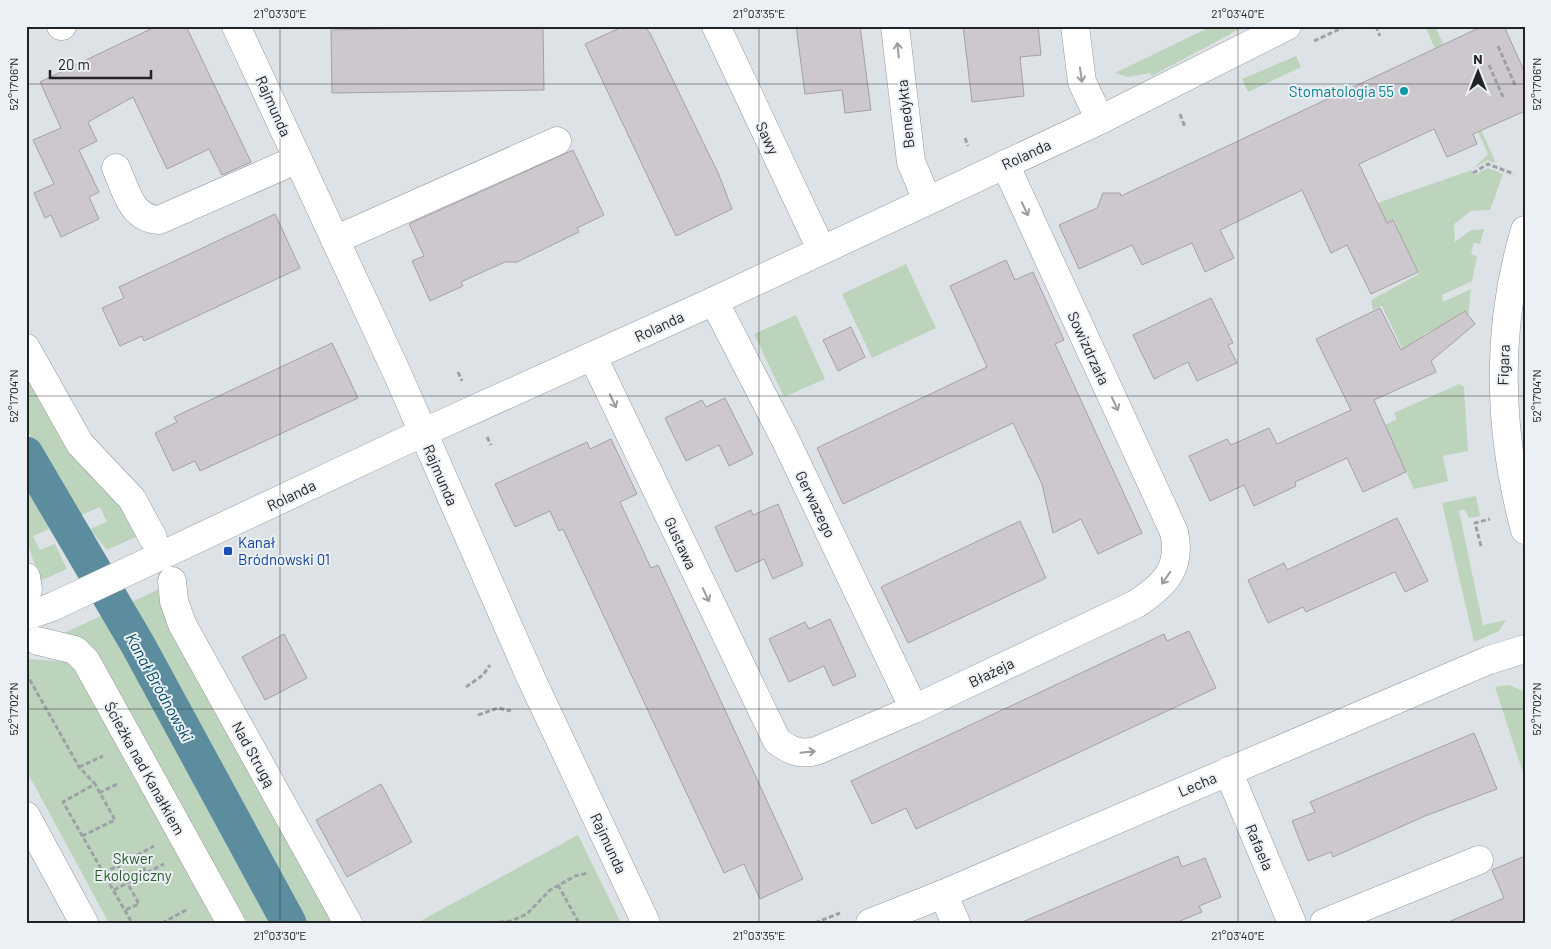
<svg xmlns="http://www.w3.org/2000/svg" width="1551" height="949" font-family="Barlow,sans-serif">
  <rect width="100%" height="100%" fill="#dde2e7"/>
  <!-- green -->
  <g fill="#bdd4bc">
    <path d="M1212,26H1245L1152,76L1150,73L1128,77L1115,73Z"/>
    <path d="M1425,26H1435L1495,161L1493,163L1488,160L1474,168L1488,154C1470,110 1443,70 1425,26Z"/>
    <path d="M1296,56L1301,67L1248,92L1242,79Z"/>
    <path d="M1488,168L1503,174L1490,210L1471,211L1454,224L1455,242L1471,230L1484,229L1480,244L1474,243L1471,254L1477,256L1472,281L1442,295L1443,302L1471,289C1467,315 1472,338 1444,347L1437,332L1430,331L1423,335L1420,346L1406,357L1382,306L1373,310L1371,300L1419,274L1394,221L1387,224L1377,203L1472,170L1474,175Z"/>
    <path d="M906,264L936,328L872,358L842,294Z"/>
    <path d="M796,315L825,379L784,397L754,334Z"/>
    <path d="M26,375L118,498L138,536L107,550L90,529L107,522L100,507L79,516L26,428Z"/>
    <path d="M1459,384L1464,387L1468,451L1443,456L1448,481L1414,489L1385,425L1397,419L1394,413Z"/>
    <path d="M26,483L49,529L33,536L40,550L55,544L67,569L40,581L26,538Z"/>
    <path d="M1476,496L1480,516L1469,518L1464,509L1459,511L1483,625L1506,620L1499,631L1474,642L1442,503Z"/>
    <path d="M162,588V612L337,923H303L177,699L127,604Z"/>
    <path d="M101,616L115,636L161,714L278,923H248L159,771L64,633Z"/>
    <path d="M26,659L72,662L220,923H109L26,770Z"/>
    <path d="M1509,685L1525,692V779L1495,687Z"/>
    <path d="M578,835L621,923H417Z"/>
  </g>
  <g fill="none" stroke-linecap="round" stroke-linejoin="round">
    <!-- canal -->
    <path stroke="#5b8d9e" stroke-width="35" d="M26,454L138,645L289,923"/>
  </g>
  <!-- building -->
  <g fill="#cdc8cd" stroke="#a5a0a4">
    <path d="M157,26H186L251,162L222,175L209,149L167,169L133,97L88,122L97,141L79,150L99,192L89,197L99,219L61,237L51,215L45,218L34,193L54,184L33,140L61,128L40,82Z"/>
    <path d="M543,26L544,90L332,93L331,30Z"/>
    <path d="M624,26H645L651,35L719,175L732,209L676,236L585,44Z"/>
    <path d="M796,26H860L871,110L845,113L842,90L805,94Z"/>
    <path d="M963,26H1038L1041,55L1020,57L1024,96L972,102Z"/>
    <path d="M1483,26H1504L1525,73V111L1473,134L1477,144L1447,157L1434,129L1359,164L1387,223L1393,220L1418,272L1371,294L1347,245L1331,253L1302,190L1220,230L1234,258L1205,272L1192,243L1142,265L1132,245L1079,269L1059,225L1097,208L1103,193H1120L1121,196Z"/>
    <path d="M573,150L604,215L577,228L579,232L517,262H505L487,270L461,282L463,286L430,301L412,261L424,256L409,224Z"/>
    <path d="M275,214L300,268L144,341L142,336L120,346L102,308L124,298L119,287Z"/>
    <path d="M1006,260L1015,280L1033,272L1064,340L1055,344L1142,533L1098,554L1081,519L1053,533L1042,484L1013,423L843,504L817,448L987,367L950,286Z"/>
    <path d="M1211,298L1233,343L1228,345L1237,363L1197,381L1188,362L1154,379L1133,335Z"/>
    <path d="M1380,308L1401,350L1465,311L1475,324L1431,361L1436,372L1374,400L1406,472L1363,492L1347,458L1295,482L1296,486L1254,506L1244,485L1210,501L1189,456L1227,439L1231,445L1269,428L1277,444L1351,410L1316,339Z"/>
    <path d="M851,327L865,357L838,371L823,340Z"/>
    <path d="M332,343L358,398L200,471L195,461L173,471L155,433L177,422L174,417Z"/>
    <path d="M725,398L753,454L729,466L719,445L686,461L665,418L702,400L706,407Z"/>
    <path d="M611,439L637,494L620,502L651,568L658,565L803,879L760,899L744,864L724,873L563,529L559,531L550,511L515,527L495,484L587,442L590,449Z"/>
    <path d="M778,504L803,565L773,579L764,559L736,572L715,527L751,510L753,515Z"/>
    <path d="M1397,518L1428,581L1405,592L1395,572L1306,612L1303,607L1268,623L1248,580L1284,563L1287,570Z"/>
    <path d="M1020,521L1046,578L908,643L881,587Z"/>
    <path d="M830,619L856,676L833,686L824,666L789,682L769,639L805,622L809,629Z"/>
    <path d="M1189,631L1216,688L916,829L906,808L872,824L851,781L1164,634L1167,641Z"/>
    <path d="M284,634L307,678L265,700L242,657Z"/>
    <path d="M1474,733L1497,789L1425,816L1333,857L1331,852L1308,861L1292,821L1315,812L1310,802Z"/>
    <path d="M381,784L412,842L347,877L316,820Z"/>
    <path d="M1178,856L1182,867L1205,858L1221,897L1199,906L1202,912L1175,923H1020Z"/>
    <path d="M1525,856V923H1446L1504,898L1492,870Z"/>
  </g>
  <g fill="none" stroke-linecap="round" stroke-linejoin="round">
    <!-- minor casing -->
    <g stroke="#94989d" stroke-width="29">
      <g id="minor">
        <path d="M61,26H62"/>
        <path d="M236,26L397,373L530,676L646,923"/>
        <path d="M716,26L821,249"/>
        <path d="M895,26L911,162L927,200"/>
        <path d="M1075,26L1082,82L1100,120"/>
        <path d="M116,168C126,190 131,219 159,220L298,159"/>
        <path d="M1525,230C1495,330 1498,430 1525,530"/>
        <path d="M335,240L557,141"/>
        <path d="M714,301L785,439L914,709"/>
        <path d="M26,348L80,444L132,499L153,538"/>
        <path d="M593,357L777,741C791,751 800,755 816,751L914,709L1136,604C1165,585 1182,568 1174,532L1005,164"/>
        <path d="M26,577L28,589"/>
        <path d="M172,581L174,601L182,624L348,923"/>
        <path d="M26,616L52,607L422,433L714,301L1100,120L1287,26"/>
        <path d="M38,641L75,650L86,661L231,923"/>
        <path d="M1228,771L1292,923"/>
        <path d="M26,816L84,923"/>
        <path d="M943,894L956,923"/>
        <path d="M870,923L943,894L1489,660L1525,649"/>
        <path d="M1324,923L1479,860"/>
      </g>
    </g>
    <!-- path -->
    <g stroke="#9da1a5" stroke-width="3" stroke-dasharray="5 2.5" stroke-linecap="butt">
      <path d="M1376,26L1380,36"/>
      <path d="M1314,41L1346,26"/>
      <path d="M1498,46L1515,85"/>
      <path d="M1489,65L1503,97"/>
      <path d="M1180,114L1185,127"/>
      <path d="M965,138L968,146"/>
      <path d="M1473,173L1488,164L1514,174"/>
      <path d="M458,372L462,381"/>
      <path d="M487,437L491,445"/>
      <path d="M1481,546L1475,523L1490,519"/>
      <path d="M26,673L79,767L95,784L63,802L132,923"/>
      <path d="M466,687L483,675L490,665"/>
      <path d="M478,715L498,708L511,711"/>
      <path d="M79,767L103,756"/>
      <path d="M99,793L119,783"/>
      <path d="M82,836L115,820L95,784"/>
      <path d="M137,854L146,873"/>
      <path d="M118,866L139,904L125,910"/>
      <path d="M104,873L154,846"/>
      <path d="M558,885L579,923"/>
      <path d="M114,890L164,864"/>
      <path d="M162,923L188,909"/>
      <path d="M492,923L511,921L527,914L550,890L575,876L589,873"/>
      <path d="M815,923L840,913"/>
    </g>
    <!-- minor -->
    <use href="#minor" stroke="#fff" stroke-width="28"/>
  </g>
  <!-- one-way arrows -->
  <defs><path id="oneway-shaft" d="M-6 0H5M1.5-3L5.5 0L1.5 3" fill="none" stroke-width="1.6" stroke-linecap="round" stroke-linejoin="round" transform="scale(1.25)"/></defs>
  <g stroke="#9b9c9d">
    <use href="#oneway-shaft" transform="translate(898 50) rotate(-96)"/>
    <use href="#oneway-shaft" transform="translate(1081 75) rotate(82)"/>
    <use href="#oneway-shaft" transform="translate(1025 209) rotate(65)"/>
    <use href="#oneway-shaft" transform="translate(613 401) rotate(65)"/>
    <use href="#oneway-shaft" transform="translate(1115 404) rotate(65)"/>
    <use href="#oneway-shaft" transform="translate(1166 578) rotate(125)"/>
    <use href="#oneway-shaft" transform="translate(706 595) rotate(65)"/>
    <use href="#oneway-shaft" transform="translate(808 752) rotate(-6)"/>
  </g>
  <!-- ticks -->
  <path fill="none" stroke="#212325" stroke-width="1" stroke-opacity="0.45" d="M280,26V923M759,26V923M1238,26V923M26,84H1525M26,396H1525M26,709H1525"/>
  <!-- markers -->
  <circle fill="#0f9aa8" stroke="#ebf0f4" stroke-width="2" cx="1404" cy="91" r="5"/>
  <rect fill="#1a4fb4" stroke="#ebf0f4" stroke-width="2" x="223" y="546" width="10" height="10" rx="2.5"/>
  <g text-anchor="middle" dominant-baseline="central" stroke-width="4" stroke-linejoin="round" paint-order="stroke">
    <!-- culture labels -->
    <g font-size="15" fill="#0d838f" stroke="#ebf0f4" text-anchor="end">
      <text x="1394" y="91">Stomatologia 55</text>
    </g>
    <!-- street labels -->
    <g font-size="15" fill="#212325" stroke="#ebf0f4">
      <text transform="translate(274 106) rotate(66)">Rajmunda</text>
      <text transform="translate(905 114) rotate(-96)">Benedykta</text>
      <text transform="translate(768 138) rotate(65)">Sawy</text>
      <text transform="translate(1026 154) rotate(-25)">Rolanda</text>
      <text transform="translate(659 326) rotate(-25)">Rolanda</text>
      <text transform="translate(1089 348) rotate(65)">Sowizdrzała</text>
      <text transform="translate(1503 365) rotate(-88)">Figara</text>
      <text transform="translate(441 475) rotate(67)">Rajmunda</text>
      <text transform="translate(291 495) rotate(-26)">Rolanda</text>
      <text transform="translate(816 504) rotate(64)">Gerwazego</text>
      <text transform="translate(681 543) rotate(65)">Gustawa</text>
      <text transform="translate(991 672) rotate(-26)">Błażeja</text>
      <text transform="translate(254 754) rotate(61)">Nad Strugą</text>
      <text transform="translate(145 768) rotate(61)">Ścieżka nad Kanałkiem</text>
      <text transform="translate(1197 784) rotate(-23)">Lecha</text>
      <text transform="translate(609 843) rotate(65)">Rajmunda</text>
      <text transform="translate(1260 847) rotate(67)">Rafaela</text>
    </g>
    <!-- transit labels -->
    <g font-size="15" fill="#164399" stroke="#ebf0f4" text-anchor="start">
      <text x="238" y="542">Kanał<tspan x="238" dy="17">Bródnowski 01</tspan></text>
    </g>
    <!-- park labels -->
    <g font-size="15" fill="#2c5c2e" stroke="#ebf0f4">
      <text x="133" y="858">Skwer<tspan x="133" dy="17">Ekologiczny</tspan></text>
    </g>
    <!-- water labels -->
    <g font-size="16" font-style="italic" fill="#004d60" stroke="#ebf0f4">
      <text transform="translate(160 687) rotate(61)">Kanał Bródnowski</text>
    </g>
  </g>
  <!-- border -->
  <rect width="1551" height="949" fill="none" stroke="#ebf0f4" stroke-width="55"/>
  <!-- north arrow -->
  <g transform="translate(1478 72)" stroke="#ebf0f4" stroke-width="4" paint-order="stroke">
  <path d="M0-4L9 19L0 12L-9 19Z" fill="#212325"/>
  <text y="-8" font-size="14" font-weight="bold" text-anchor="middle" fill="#212325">N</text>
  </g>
  <!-- scale -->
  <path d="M50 70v8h101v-8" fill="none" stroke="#212325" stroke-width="2.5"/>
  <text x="58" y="70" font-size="15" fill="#212325" stroke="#ebf0f4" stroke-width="4" paint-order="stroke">20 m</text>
  <rect x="28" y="28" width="1496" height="894" fill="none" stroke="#212325" stroke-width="2"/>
  <g font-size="12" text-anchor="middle" fill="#212325">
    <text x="280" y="18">21°03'30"E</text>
    <text x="759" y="18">21°03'35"E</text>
    <text x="1238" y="18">21°03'40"E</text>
    <text transform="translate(14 84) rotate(-90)" y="4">52°17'06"N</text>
    <text transform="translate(1537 84) rotate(-90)" y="4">52°17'06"N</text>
    <text transform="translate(14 396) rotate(-90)" y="4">52°17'04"N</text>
    <text transform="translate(1537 396) rotate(-90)" y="4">52°17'04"N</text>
    <text transform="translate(14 709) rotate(-90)" y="4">52°17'02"N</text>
    <text transform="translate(1537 709) rotate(-90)" y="4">52°17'02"N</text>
    <text x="280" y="940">21°03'30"E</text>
    <text x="759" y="940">21°03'35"E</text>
    <text x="1238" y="940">21°03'40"E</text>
  </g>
</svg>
